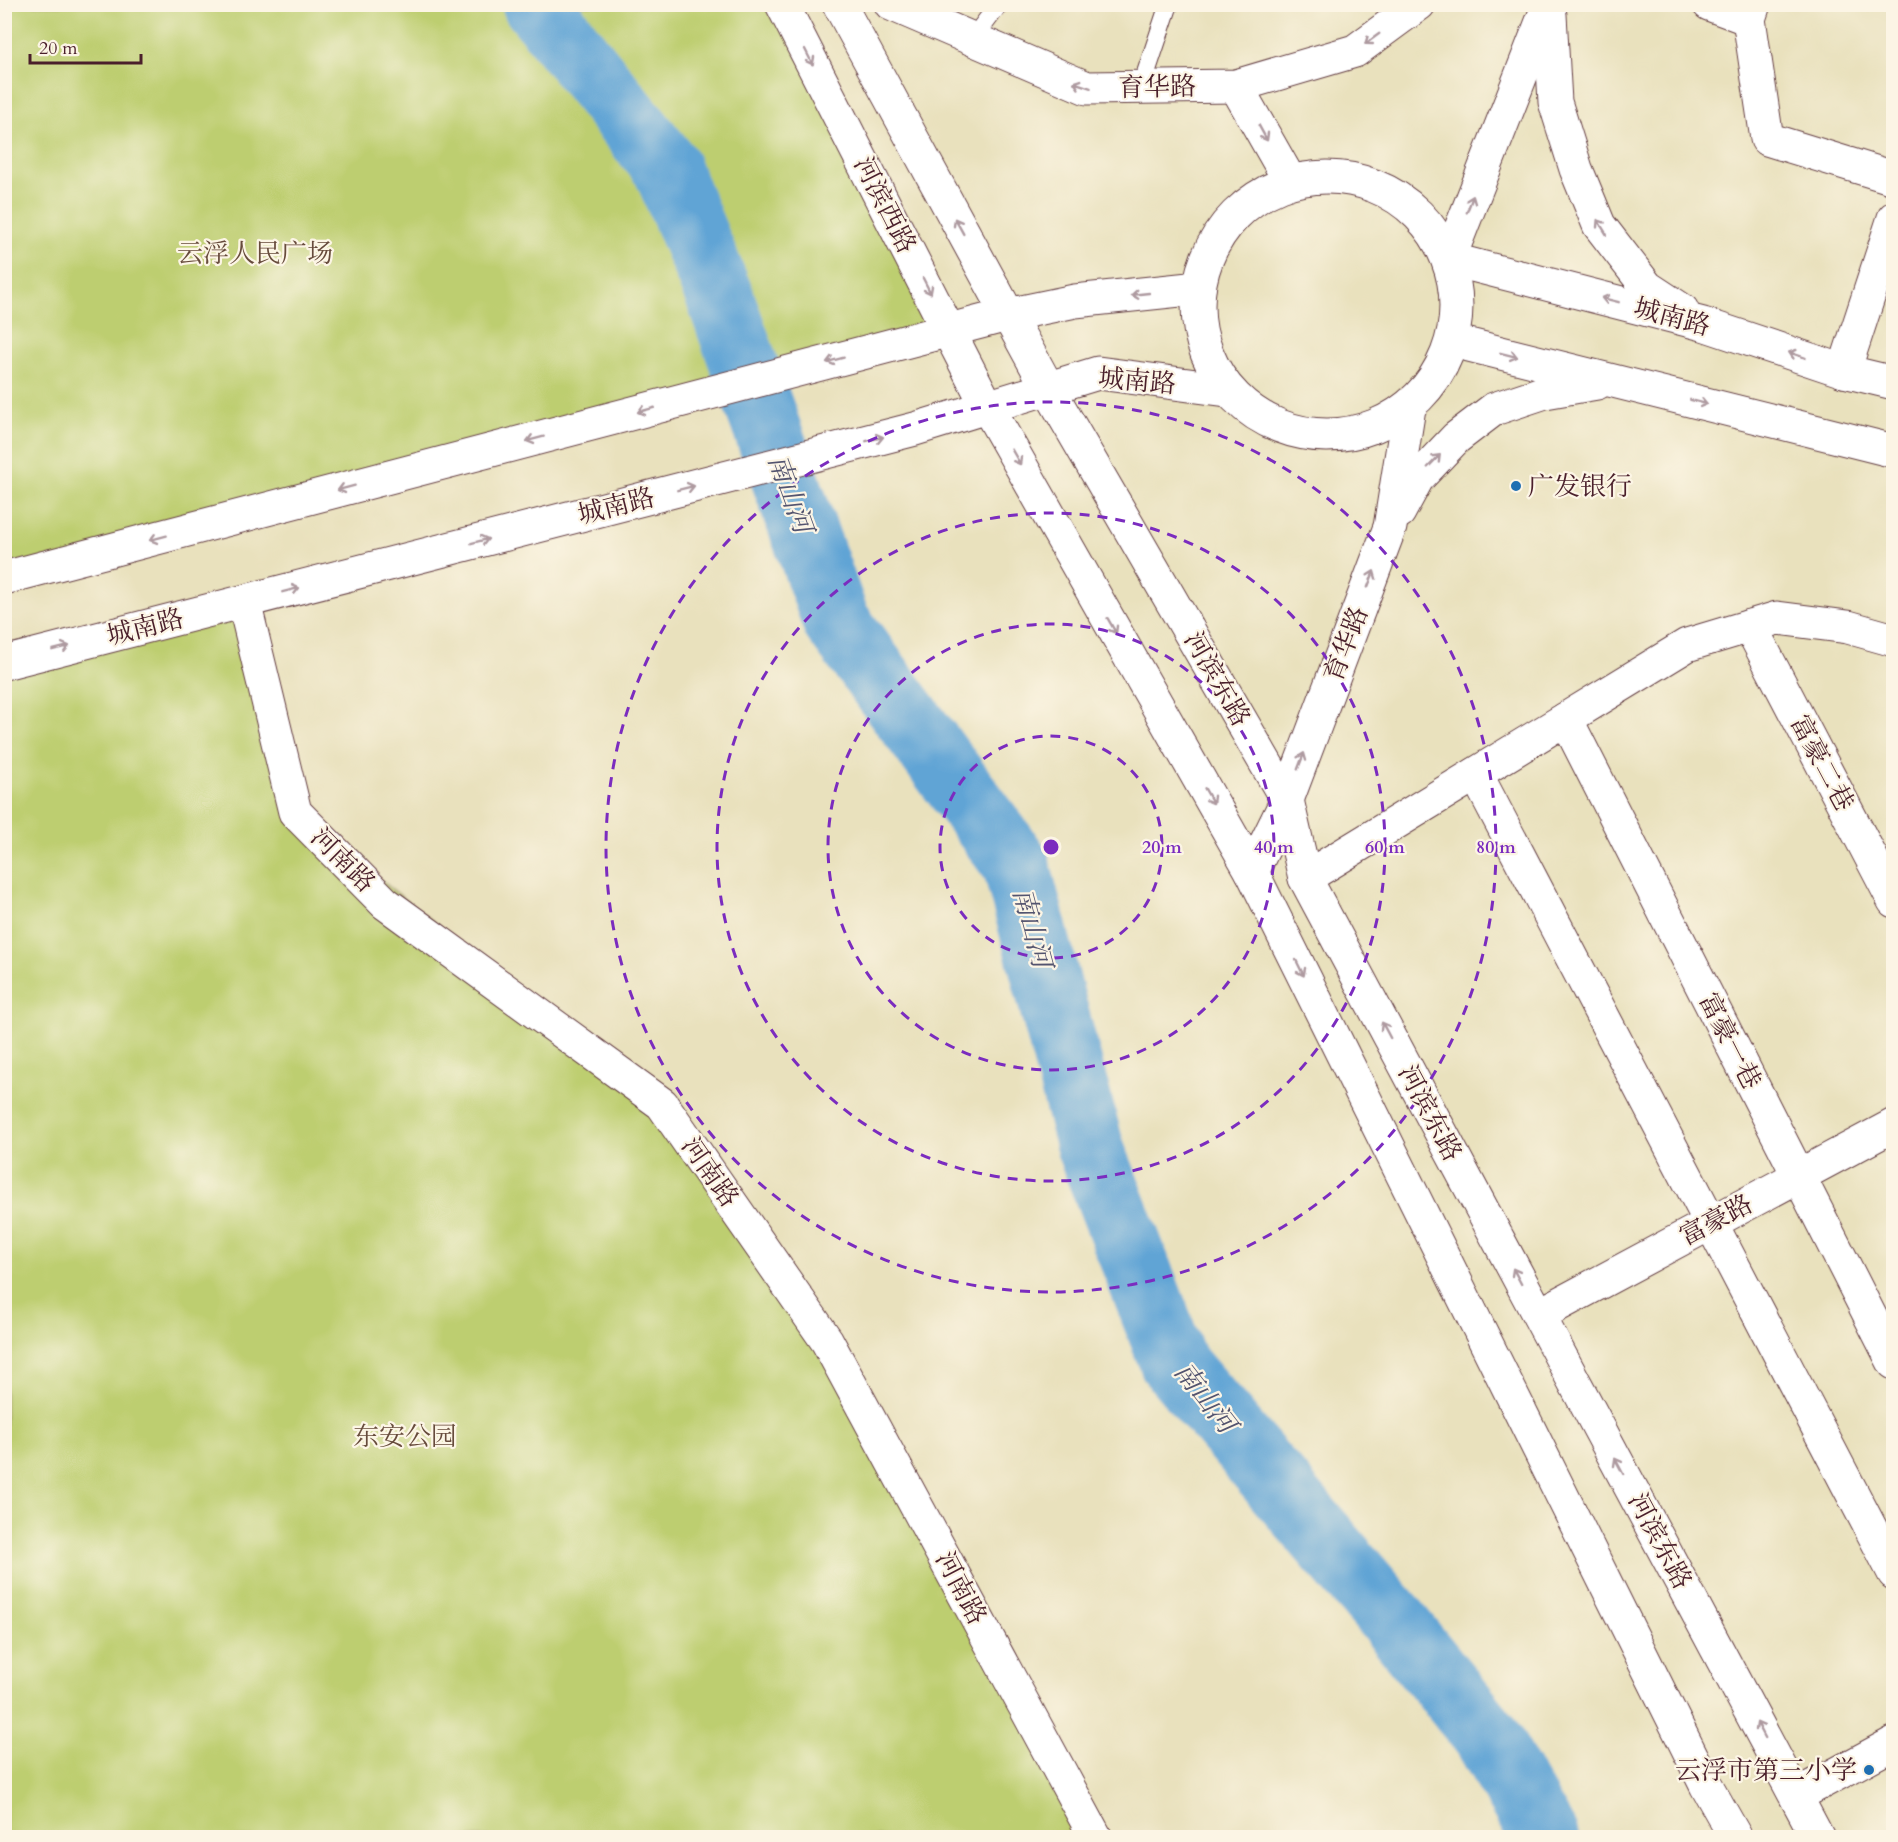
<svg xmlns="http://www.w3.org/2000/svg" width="1898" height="1842" font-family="Cardo,'Noto Serif SC',serif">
  <rect width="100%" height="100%" fill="#fcf5e5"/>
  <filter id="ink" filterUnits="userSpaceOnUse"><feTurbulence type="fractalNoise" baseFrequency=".0167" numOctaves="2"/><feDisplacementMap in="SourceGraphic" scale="12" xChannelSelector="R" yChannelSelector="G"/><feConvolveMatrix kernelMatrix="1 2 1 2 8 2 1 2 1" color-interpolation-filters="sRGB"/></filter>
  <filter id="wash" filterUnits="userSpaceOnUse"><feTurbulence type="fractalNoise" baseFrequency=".008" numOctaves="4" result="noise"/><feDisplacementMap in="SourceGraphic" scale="24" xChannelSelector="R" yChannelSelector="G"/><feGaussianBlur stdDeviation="1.35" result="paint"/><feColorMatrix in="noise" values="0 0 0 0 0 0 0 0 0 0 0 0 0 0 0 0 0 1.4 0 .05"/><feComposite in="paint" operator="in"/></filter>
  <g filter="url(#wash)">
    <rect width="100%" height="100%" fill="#e9e1bd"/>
    <!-- green -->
    <g fill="#bdce70" stroke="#84764e" stroke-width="1.5">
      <path d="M5,5H782L949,330L5,573Z"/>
      <path d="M244,602L295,812L662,1104L827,1341L1096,1837L5,1838V663Z"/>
    </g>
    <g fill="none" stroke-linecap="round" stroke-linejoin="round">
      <!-- river -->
      <path stroke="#60a4d5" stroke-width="68" d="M536,4L666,167L719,295L836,621L1016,864L1090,1147L1174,1364L1389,1616L1485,1734L1545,1838"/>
    </g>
  </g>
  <g filter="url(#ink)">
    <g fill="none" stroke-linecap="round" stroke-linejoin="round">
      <!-- lane casing -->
      <g stroke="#623c41" stroke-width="20">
        <g id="lane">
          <path d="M972,40L999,4"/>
          <path d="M1141,88L1169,4"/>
        </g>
      </g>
      <!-- street casing -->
      <g stroke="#623c41" stroke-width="35">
        <g id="street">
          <path d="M1709,4L1749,19"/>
          <path d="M1754,4L1749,19L1767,139L1894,178"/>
          <path d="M1844,371L1894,218"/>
          <path d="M244,602L295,812L385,903L662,1104L827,1341L1096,1838"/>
          <path d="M1750,626L1894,901"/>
          <path d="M1566,719L1894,1363"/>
          <path d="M1476,774L1894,1573"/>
          <path d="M1305,878L1687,645L1777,618L1848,627L1894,640"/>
          <path d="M1539,1315L1894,1125"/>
          <path d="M1796,1796L1894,1743"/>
        </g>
      </g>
      <!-- secondary casing -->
      <g stroke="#623c41" stroke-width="35">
        <g id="secondary">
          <path d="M782,4L987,406L1252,872L1706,1785L1736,1838"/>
          <path d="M839,4L1048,388L1287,800L1305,878L1818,1838"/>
          <path d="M891,4L1087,88L1236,86L1355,51L1419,4"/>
          <path d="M1549,4L1449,259L1703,324L1844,371L1894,383"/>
          <path d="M1550,15L1555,102L1576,169L1599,225L1647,287L1682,310"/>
          <path d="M1236,86L1290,181"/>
          <circle cx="1327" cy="306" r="129"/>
          <path d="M1453,341L1894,451"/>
          <path d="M1399,512L1417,479L1456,438L1494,409L1545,392L1597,383"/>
          <path d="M4,578L1007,315L1075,301L1199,288"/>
          <path d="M4,663L915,429L1098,373L1227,390"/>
          <path d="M1252,872L1287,800L1390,527L1409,408"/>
        </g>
      </g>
      <!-- lane -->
      <use href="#lane" stroke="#fff" stroke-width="18"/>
      <!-- street -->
      <use href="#street" stroke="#fff" stroke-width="33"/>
      <!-- secondary -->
      <use href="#secondary" stroke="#fff" stroke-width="33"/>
    </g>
    <!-- one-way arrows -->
    <defs><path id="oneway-shaft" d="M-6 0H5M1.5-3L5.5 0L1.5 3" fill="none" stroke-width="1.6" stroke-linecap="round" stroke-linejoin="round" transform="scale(1.5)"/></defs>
    <g stroke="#ae9aa0">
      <use href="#oneway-shaft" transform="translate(1372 39) rotate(144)"/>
      <use href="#oneway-shaft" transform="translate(809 57) rotate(63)"/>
      <use href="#oneway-shaft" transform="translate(1082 85) rotate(-162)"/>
      <use href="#oneway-shaft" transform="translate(1263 133) rotate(61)"/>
      <use href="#oneway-shaft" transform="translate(1470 204) rotate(-69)"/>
      <use href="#oneway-shaft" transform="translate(959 226) rotate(-119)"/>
      <use href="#oneway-shaft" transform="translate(1602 227) rotate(-122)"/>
      <use href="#oneway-shaft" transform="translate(927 286) rotate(63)"/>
      <use href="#oneway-shaft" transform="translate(1140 294) rotate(174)"/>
      <use href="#oneway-shaft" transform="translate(1610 300) rotate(-166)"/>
      <use href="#oneway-shaft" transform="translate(1509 355) rotate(14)"/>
      <use href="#oneway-shaft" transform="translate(1797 355) rotate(-161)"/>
      <use href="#oneway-shaft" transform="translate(835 360) rotate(165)"/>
      <use href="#oneway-shaft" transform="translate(1699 402) rotate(14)"/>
      <use href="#oneway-shaft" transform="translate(646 410) rotate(165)"/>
      <use href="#oneway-shaft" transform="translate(535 439) rotate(165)"/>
      <use href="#oneway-shaft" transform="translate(875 439) rotate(-14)"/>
      <use href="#oneway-shaft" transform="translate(1016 457) rotate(60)"/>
      <use href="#oneway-shaft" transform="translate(1434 461) rotate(-46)"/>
      <use href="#oneway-shaft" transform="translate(346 488) rotate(165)"/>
      <use href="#oneway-shaft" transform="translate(686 488) rotate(-14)"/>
      <use href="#oneway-shaft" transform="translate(158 538) rotate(165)"/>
      <use href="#oneway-shaft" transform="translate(480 541) rotate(-14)"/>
      <use href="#oneway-shaft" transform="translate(1371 579) rotate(-69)"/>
      <use href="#oneway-shaft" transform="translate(291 590) rotate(-14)"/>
      <use href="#oneway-shaft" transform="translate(1112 626) rotate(60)"/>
      <use href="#oneway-shaft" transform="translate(61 648) rotate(-14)"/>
      <use href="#oneway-shaft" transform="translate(1301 761) rotate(-69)"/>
      <use href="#oneway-shaft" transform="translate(1209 796) rotate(60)"/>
      <use href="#oneway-shaft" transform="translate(1300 968) rotate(64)"/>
      <use href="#oneway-shaft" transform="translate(1386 1030) rotate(-118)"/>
      <use href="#oneway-shaft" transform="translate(1517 1276) rotate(-118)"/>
      <use href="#oneway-shaft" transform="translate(1619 1466) rotate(-118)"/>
      <use href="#oneway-shaft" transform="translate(1761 1730) rotate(-118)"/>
    </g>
  </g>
  <!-- distance rings -->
  <g fill="none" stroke="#7b2cbf" stroke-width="3" stroke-dasharray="10 8">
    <circle cx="1051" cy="847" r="111"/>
    <circle cx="1051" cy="847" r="223"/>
    <circle cx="1051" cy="847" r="334"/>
    <circle cx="1051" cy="847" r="445"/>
  </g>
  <!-- markers -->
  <g fill="#1f6fb2" stroke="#fcf5e5" stroke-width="2">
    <circle cx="1516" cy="486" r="6"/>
    <circle cx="1869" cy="1770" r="6"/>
  </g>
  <g text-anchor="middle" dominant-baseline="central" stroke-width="4.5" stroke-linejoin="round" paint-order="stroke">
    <!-- street labels -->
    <g font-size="26" fill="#4a1f2b" stroke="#fcf5e5">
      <text transform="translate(1157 87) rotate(-1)">育华路</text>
      <text transform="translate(885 205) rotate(63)">河滨西路</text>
      <text transform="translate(1672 317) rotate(15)">城南路</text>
      <text transform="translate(1137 381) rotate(5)">城南路</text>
      <text transform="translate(616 506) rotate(-14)">城南路</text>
      <text transform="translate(145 627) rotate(-14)">城南路</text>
      <text transform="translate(1346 644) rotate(-69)">育华路</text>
      <text transform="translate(1217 679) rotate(60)">河滨东路</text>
      <text transform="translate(1822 763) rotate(62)">富豪二巷</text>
      <text transform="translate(343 860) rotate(45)">河南路</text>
      <text transform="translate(1730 1041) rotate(63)">富豪一巷</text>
      <text transform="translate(1430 1113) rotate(62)">河滨东路</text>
      <text transform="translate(710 1172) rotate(55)">河南路</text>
      <text transform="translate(1716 1220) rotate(-28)">富豪路</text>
      <text transform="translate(1660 1541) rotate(62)">河滨东路</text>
      <text transform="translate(961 1588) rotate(62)">河南路</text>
    </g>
    <!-- park labels -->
    <g font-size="26" fill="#674b3c" stroke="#fcf5e5">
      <text x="255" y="253">云浮人民广场</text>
      <text x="405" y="1436">东安公园</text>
    </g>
    <!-- poi labels -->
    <g font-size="26" fill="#4a1f2b" stroke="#fcf5e5" text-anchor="start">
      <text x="1528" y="486">广发银行</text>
      <text x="1857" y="1770" text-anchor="end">云浮市第三小学</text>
    </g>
    <!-- water labels -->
    <g font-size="27" font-style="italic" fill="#53546f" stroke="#fcf5e5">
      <text transform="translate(790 494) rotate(70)">南山河</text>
      <text transform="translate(1032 928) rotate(75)">南山河</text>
      <text transform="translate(1205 1398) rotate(52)">南山河</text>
    </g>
  </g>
  <circle cx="1051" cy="847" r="9" fill="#7b2cbf" stroke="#fcf5e5" stroke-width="3"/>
  <g font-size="18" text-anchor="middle" font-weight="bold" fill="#7b2cbf" stroke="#fcf5e5" stroke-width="4.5" stroke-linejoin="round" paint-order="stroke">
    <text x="1162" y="853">20 m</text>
    <text x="1274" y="853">40 m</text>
    <text x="1385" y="853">60 m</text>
    <text x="1496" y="853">80 m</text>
  </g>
  <!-- margin -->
  <rect width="1898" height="1842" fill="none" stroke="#fcf5e5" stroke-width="24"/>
  <!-- scale -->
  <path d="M30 54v9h111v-9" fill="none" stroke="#4a1f2b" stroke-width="3"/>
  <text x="39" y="54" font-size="18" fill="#4a1f2b" stroke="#fcf5e5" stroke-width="4.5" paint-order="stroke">20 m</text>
</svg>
